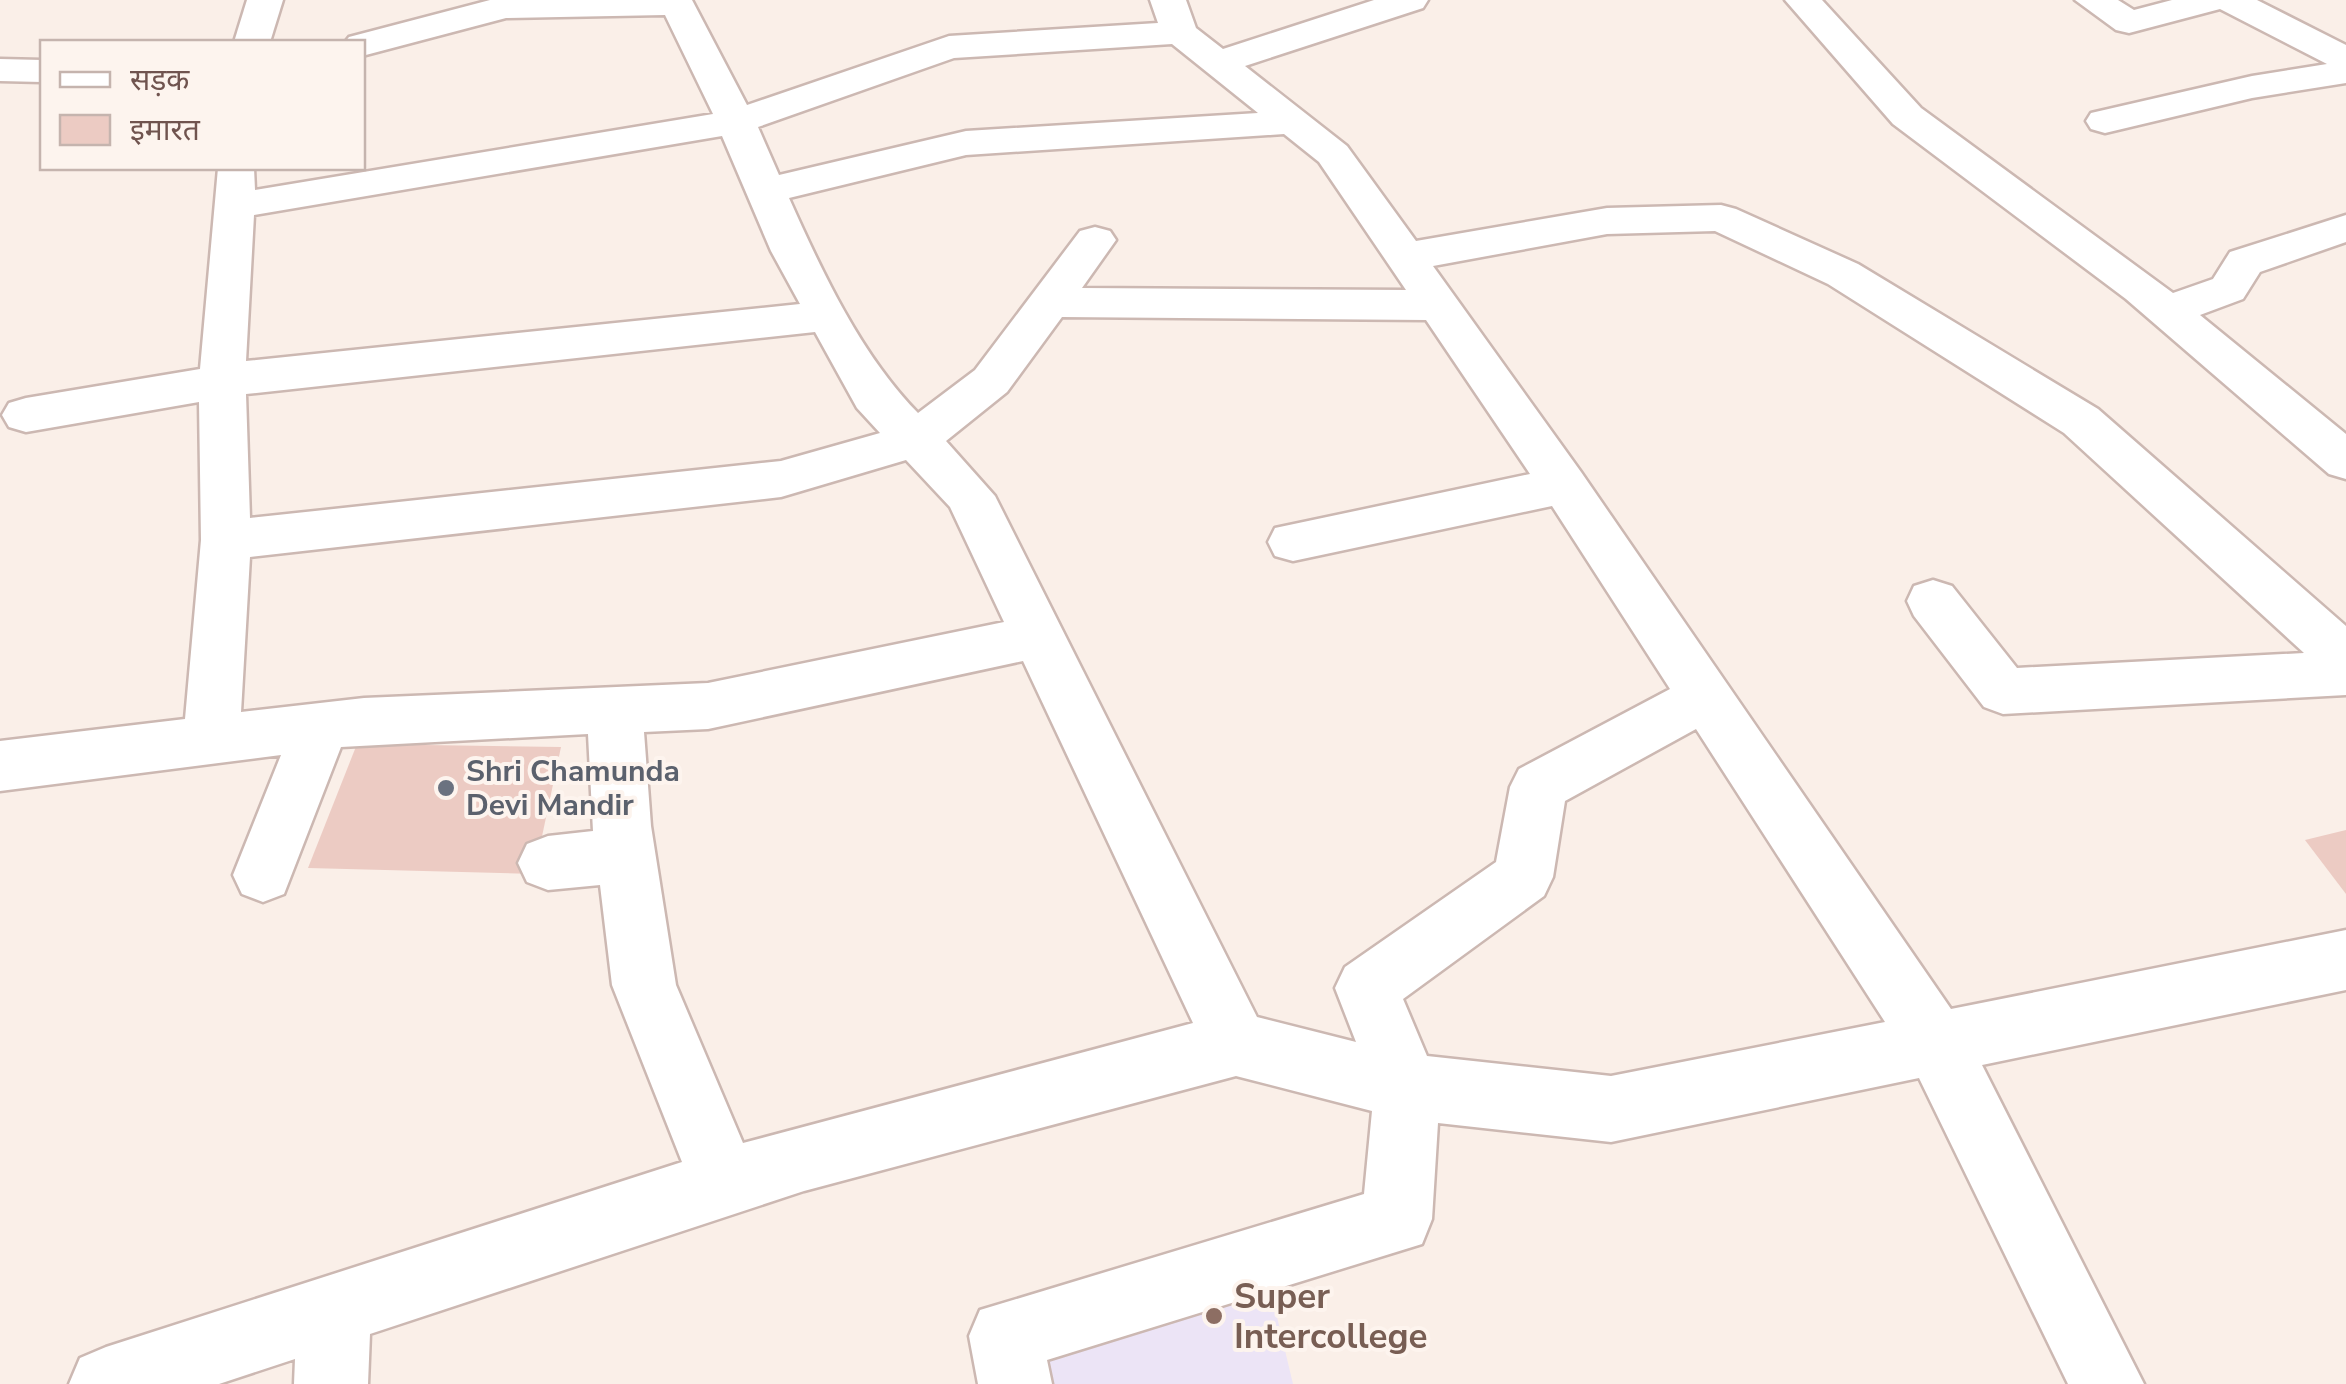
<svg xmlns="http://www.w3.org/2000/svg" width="2346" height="1384" font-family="'Nunito Sans','Noto Sans Devanagari',sans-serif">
  <rect width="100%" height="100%" fill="#faefe8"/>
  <!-- education -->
  <path fill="#ece4f6" d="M1267,1275L1293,1384H1041L1037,1357Z"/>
  <!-- building -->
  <g fill="#eccbc3">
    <path d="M357,744L561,747L534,874L308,868Z"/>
    <path d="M2346,830V894L2305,840Z"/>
  </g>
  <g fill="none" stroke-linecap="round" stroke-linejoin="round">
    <!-- minor casing -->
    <g stroke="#ccb8b2" stroke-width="5">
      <g id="minor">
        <path d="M247,0H283L270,42H234Z"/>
        <path d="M490,0H692L747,105L949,36L1158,23L1150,0H1186L1196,28L1223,49L1374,0H1428L1423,8L1245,66L1347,146L1416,241L1607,208L1721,205L1736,209L1858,264L2098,409L2346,626V695L2003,714L1984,707L1914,616L1907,601L1914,586L1933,580L1952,586L2017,668L2304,653L2064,433L1828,284L1715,231L1607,234L1433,266L1581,472L1951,1009L2346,930V990L1982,1065L2144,1384H2068L1919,1078L1611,1142L1438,1123L1432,1219L1422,1244L1047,1360L1052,1384H978L969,1336L980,1310L1364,1194L1372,1111L1236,1076L804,1191L370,1334L368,1384H294L295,1359L219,1384H69L80,1358L106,1347L682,1162L612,985L600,885L548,890L527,882L518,863L527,844L548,836L593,831L588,734L341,747L284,894L263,902L242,894L233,875L281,755L0,791V741L185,719L201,540L199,402L26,432L9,427L2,415L9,403L26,398L200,369L218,168H254L255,190L713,114L665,15L506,18L362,56V42H345L349,37ZM1172,44L1258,113L966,131L779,175L758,127L954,58ZM1284,134L1319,162L1406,290L1082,288L1116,240L1110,231L1095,227L1080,231L975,370L918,413C861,355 822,272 789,198L966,155ZM722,136L771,251L800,304L246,361L254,215ZM1062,317L1426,320L1530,474L1275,528L1268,542L1275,556L1293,561L1552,506L1670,689L1519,769L1510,787L1496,862L1345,967L1335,988L1356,1042L1257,1017L995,496L946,441L1007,392ZM815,332L857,408L880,433L781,461L250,518L246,394ZM906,460L950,507L1004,622L708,683L364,698L241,712L250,557L781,497ZM1023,661L1193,1023L743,1143L676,985L651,826L644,732L708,729ZM1696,729L1885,1022L1611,1076L1427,1056L1403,999L1544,896L1553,877L1565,801Z"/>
        <path d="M1785,0H1822L1921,108L2173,293L2213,279L2230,252L2346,215V242L2260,272L2243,299L2200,315L2346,434V479L2329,474L2126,299L1893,124Z"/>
        <path d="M2075,0H2118L2134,10L2172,0H2257L2346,45V83L2252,98L2105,133L2091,129L2086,121L2091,113L2252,76L2327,64L2220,9L2129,33L2116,30Z"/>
        <path d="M0,59L42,60V82L0,81Z"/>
      </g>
    </g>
    <!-- minor -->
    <use href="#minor" fill="#fff" fill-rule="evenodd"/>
  </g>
  <!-- markers -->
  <circle fill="#6b7280" stroke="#fdf4ee" stroke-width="4" cx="446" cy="788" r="10"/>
  <circle fill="#8d6e63" stroke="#fdf4ee" stroke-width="4" cx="1214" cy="1316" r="10"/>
  <g text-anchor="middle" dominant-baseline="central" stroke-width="8" stroke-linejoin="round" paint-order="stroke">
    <!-- worship labels -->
    <g font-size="30" font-weight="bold" fill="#5b616d" stroke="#fdf4ee" text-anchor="start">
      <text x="466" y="771">Shri Chamunda<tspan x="466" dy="34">Devi Mandir</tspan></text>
    </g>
    <!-- near-education labels -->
    <g font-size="35" font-weight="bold" fill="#785e54" stroke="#fdf4ee" text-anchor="start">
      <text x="1234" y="1296">Super<tspan x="1234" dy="40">Intercollege</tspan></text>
    </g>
  </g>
  <!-- legend -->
  <rect x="40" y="40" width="325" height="130" fill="#fdf4ee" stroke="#c5b4ae" stroke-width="2.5"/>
  <rect x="60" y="72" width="50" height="15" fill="#ffffff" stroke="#c5b4ae" stroke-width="2.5"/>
  <text x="130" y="90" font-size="30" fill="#70544f">सड़क</text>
  <rect x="60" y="115" width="50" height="30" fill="#eccbc3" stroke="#c5b4ae" stroke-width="2.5"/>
  <text x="130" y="140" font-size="30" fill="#70544f">इमारत</text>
</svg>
